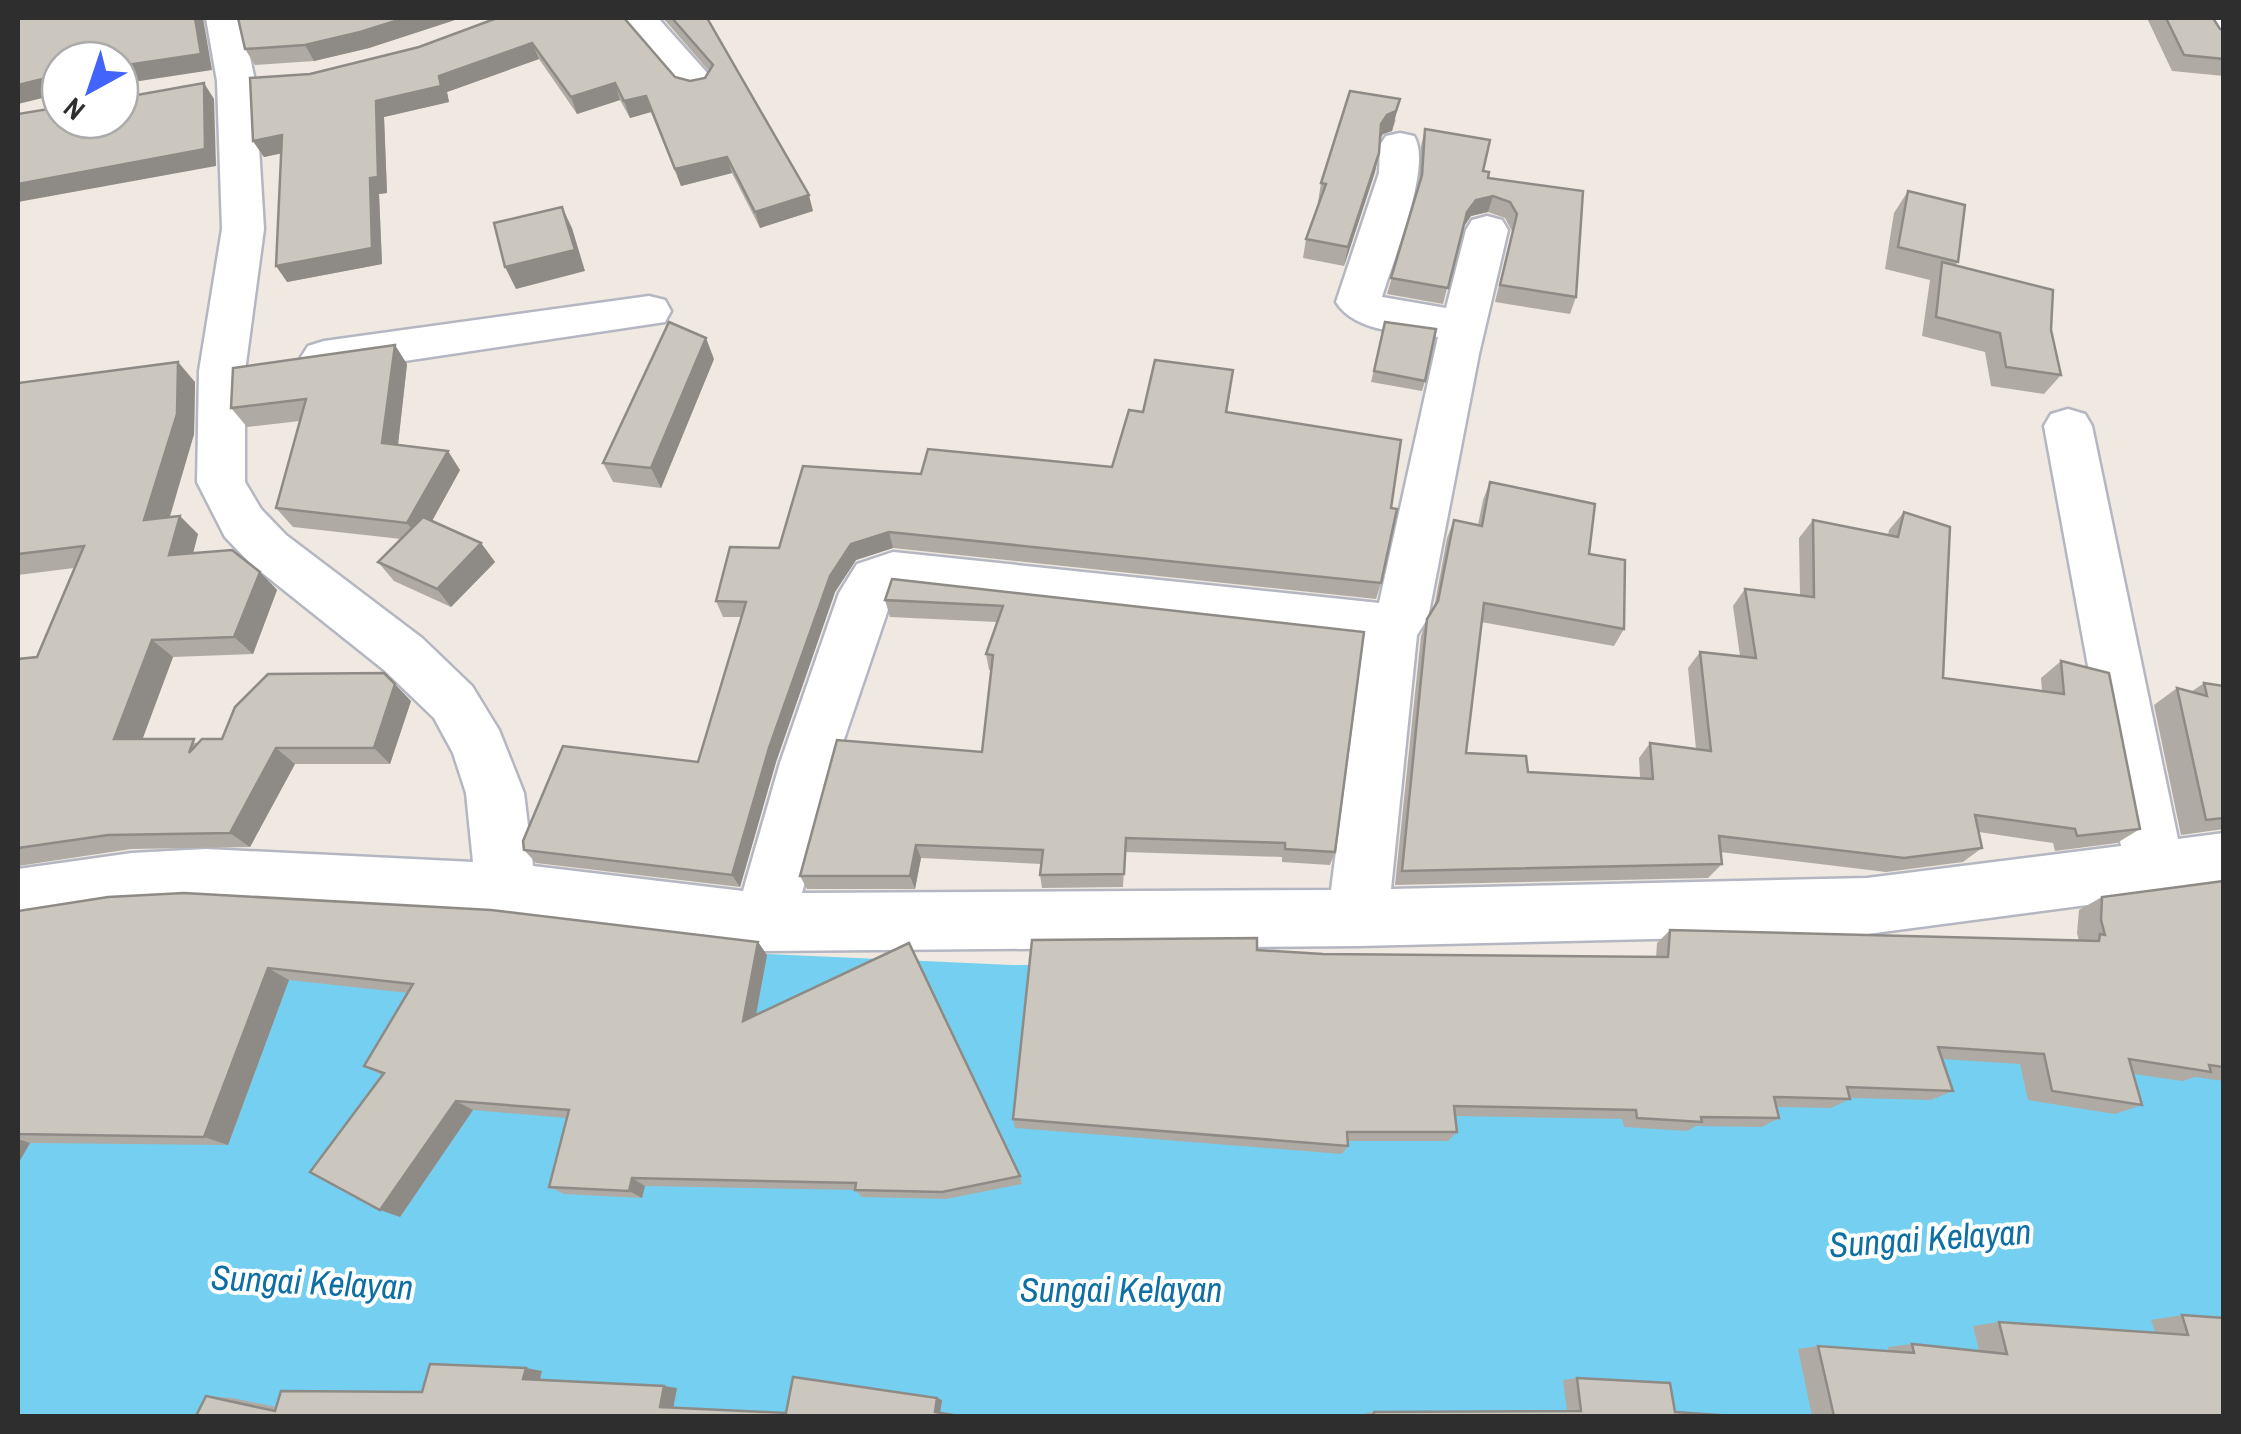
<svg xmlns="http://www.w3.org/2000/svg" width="2241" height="1434" font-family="'Archivo Narrow',sans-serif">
  <rect width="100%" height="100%" fill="#efe9e1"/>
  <!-- water -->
  <path fill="#75cff0" d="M190,928L1012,965L1908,971L2223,954V1416H18V950Z"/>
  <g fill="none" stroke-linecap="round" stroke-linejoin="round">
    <!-- minor casing -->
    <g stroke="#b4b7c1" stroke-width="5">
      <g id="minor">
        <path d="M206,18H242L255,81L264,229L245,371V482L261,509L286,535L422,638L472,686L499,730L524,793L533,866L743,891L780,763L839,593L857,564L893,552L1379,603L1438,337C1405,332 1355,333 1336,302L1379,173L1380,145L1386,136L1400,133L1414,136C1433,165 1392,263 1382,297L1446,308L1466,230L1472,220L1487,216L1502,220L1508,230L1479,354L1428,618L1417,635L1391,889L1867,878L2121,846L2044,426L2051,414L2068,409L2085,414L2092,426L2178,839L2224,833V887L1867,934L1358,946L764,951L506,919L206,903L132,907L18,925V869L132,853L206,849L473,862L466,793L453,753L434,718L384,670L250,563L225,537L197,482L199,371L222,229L217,81ZM894,592L1363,645L1331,890L802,893L836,763Z"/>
        <path d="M621,18H658L709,75L715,83L709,91L696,94L683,91Z"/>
        <path d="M2206,18H2224V46L2211,43L2201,25Z"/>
        <path d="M649,296L665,300L671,311L665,322L324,373L308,368L301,357L308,346L324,341Z"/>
      </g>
    </g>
    <!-- minor -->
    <use href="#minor" fill="#fff" fill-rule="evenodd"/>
  </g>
  <!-- wall -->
  <g fill="#afaba4">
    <path d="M238,18H461L369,48L314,61L255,65L245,49Z"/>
    <path d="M497,18L690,81L705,78L709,71L663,18H707L813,211L760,228L732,173L681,186L651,112L630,118L620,100L577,114L539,59L447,92L449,102L384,117L387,193L379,194L382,264L287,282L282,153L264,157L253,141L310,74L419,47Z"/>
    <path d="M2147,18H2213L2220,29L2224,30V76L2172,71Z"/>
    <path d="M1396,119L1392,131L1383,134L1380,138L1375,172L1344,266L1303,258L1306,239L1319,202H1318L1321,183Z"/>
    <path d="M1425,129L1483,171L1488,178L1583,191L1576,297L1570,314L1495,302L1512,231L1505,218L1488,212L1471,216L1463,227L1443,304L1387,294L1419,187L1421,146Z"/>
    <path d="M1908,191L1958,262L1955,265L2051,330L2061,375L2044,394L1991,386L1985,352L1922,336L1930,280L1885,269L1894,213Z"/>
    <path d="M1385,322L1425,381L1422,391L1371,382Z"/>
    <path d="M714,359L661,488L613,482L603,463Z"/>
    <path d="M407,364L398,445L460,470L432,521L481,543L495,562L451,607L394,581L378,562L401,539L293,527L276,508L300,421L247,427L231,408Z"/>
    <path d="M195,382L194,434L170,517L198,534L193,553L260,572L277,590L253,654L173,657L142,739L199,743L411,701L390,764H295L250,847L131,849L18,866V659L37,657L74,568L18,575V383Z"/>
    <path d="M1231,388L1227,412L1381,583L1376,599L893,548L856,560L835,592L776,762L740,887L536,863L524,850L698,762L741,617H723L716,601L779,548L921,474L1112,467L1143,412Z"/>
    <path d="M1490,482L1589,554L1624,629L1614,646L1481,622L1466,753L1528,772L1640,778L1639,758L1650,743L1696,749L1688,668L1700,652L1740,656L1733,606L1745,589L1800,596L1799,538L1813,520L1888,535L1889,530L1904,512L1943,678L2042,691L2041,678L2061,661L2140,829L2117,843L2055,851L2053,843L1979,832L1982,848L1963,862L1886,872L1720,852L1722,864L1708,878L1395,885L1421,636L1427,619L1434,608L1447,538L1454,520L1478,525L1483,500Z"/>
    <path d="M892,579L1364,632L1335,852L1330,865L1282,862V857L1125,852L1123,887L1042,888L1040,875L1041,864L921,858L915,889H807L800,876L982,752L991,670H989L986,654L997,622L890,617L885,600Z"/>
    <path d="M2204,683L2224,686V829L2181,835L2154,705L2177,688L2191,692Z"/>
    <path d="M2224,881V1081L2195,1077L2183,1081L2133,1074L2142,1105L2115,1114L2028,1100L2020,1064L1942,1059L1953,1091L1931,1100L1850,1098V1099L1831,1108L1776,1107L1779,1118L1762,1127L1696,1126L1687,1131L1624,1127L1622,1119L1455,1116L1457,1132L1448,1141H1348V1146L1342,1154L1015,1128L1013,1119L1257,950L1323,954L1656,957L1657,943L1670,930L2079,941L2077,933L2079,910L2102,897Z"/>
    <path d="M18,911L758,942L767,955L756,1015L1020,1176L1022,1184L946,1199L862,1197L855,1190L645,1186L642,1198L564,1194L549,1187L567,1118L473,1110L400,1217L382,1075L364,1066L408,993L289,980L228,1145L30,1143L18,1164Z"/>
    <path d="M2182,1315L2224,1416H1812L1798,1349L1818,1346L1889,1351L1888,1347L1912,1344L1979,1351L1973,1326L1999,1322L2155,1332L2151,1320Z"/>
    <path d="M542,1371L540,1380L677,1388L673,1408L786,1413L937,1398L942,1400L940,1413L196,1416L206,1396L232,1398L277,1407L422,1392Z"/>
    <path d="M1577,1378L1675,1412L1733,1416H1366V1413L1374,1412L1567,1411L1563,1380Z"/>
  </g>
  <!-- shaded-wall -->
  <g fill="#8e8b86">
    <path d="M195,18H203L212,70L120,84V66Z"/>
    <path d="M405,18H461L369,48L314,61L305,45Z"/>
    <path d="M532,43L539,59L447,92L449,102L384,117L387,193L379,194L382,264L287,282L276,266L370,178L376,101L439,76Z"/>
    <path d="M47,78L59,94L18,104V85Z"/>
    <path d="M204,83L214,99L216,166L18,202V184Z"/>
    <path d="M615,83L620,100L577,114L571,97Z"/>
    <path d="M646,96L651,112L630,118L624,101Z"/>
    <path d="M1400,99L1392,131L1383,134L1377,143L1381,124Z"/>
    <path d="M282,135L293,151L264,157L253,141Z"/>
    <path d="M1379,153L1375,172L1344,266L1348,247Z"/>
    <path d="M727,157L732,173L681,186L675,169Z"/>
    <path d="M809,195L813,211L760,228L755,212Z"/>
    <path d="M1493,196L1488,212L1471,216L1463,228L1467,212L1476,200Z"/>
    <path d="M562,207L572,228L585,271L516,289L505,267Z"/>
    <path d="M706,338L714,359L661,488L651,468Z"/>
    <path d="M395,345L407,364L396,462L382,443Z"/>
    <path d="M178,362L195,382L194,434L163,539L144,520Z"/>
    <path d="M448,451L460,470L421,541L407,523Z"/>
    <path d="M180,516L198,534L188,573L169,555Z"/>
    <path d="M889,532L893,548L856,560L835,592L776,762L740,887L732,875L769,748L830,576L851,544Z"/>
    <path d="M481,543L495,562L451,607L437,589Z"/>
    <path d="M260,572L277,590L253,654L234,637Z"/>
    <path d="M152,640L173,657L137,754L114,739Z"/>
    <path d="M395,684L411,701L390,764L374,748Z"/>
    <path d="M276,748L295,764L250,847L230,833Z"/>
    <path d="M916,845L921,858L915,889L910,876Z"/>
    <path d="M758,942L767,955L753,1031L743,1021Z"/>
    <path d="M268,968L289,980L228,1145L204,1137Z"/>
    <path d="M456,1101L473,1110L400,1217L380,1210Z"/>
    <path d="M18,1139L30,1143L18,1164Z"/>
    <path d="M632,1178L645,1186L642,1198L629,1191Z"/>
    <path d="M526,1368L542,1371L539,1382L523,1379Z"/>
    <path d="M664,1386L677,1388L673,1409L660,1407Z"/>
    <path d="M937,1398L942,1400L940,1413L935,1412Z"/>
  </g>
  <!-- building -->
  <g fill="#cbc7bf" stroke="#8e8b86" stroke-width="2.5">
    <path d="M18,18H195L201,54L120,66V60H60V120H120V98L204,83L205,149L18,184V114L55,108L57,101L51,100V82L47,78L18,85Z"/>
    <path d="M238,18H405L360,32L305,45L245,49Z"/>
    <path d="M497,18H624L675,77L690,81L705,78L713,65L672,18H707L809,195L755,212L727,157L675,169L646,96L624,101L615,83L571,97L532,43L439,76L441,86L376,101L378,177L370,178L372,248L276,266L282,135L253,141L250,78L310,74L419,47Z"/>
    <path d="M2166,18H2213L2220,29L2224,30V59L2184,55Z"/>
    <path d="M1350,91L1400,99L1396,111L1387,115L1381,124L1379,153L1348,247L1306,239L1326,184L1321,183Z"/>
    <path d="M1425,129L1490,140L1483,171L1489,172L1488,178L1583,191L1576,297L1500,285L1517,214L1510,202L1493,196L1476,200L1467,212L1448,288L1391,278L1422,175Z"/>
    <path d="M1908,191L1965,205L1958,262L1898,247Z"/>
    <path d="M562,207L575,250L505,267L494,223Z"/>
    <path d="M1942,262L2053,290L2051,330L2061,375L2006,367L2000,333L1936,317Z"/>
    <path d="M669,322L706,338L651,468L603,463Z"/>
    <path d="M1385,322L1436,329L1425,381L1374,371Z"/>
    <path d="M395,345L382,443L448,451L407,523L276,508L306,399L231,408L233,368Z"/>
    <path d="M1155,360L1233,370L1226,412L1401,440L1391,508L1397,509L1381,583L889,532L851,544L830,576L769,748L732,875L524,850L523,841L563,746L698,762L746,602L716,601L730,547L779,548L803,466L921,474L928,449L1112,467L1129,410L1143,412Z"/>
    <path d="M178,362L177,414L144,520L180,516L169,555L232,550L260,572L234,637L152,640L114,739H194L189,753L202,739H222L235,707L268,674L384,673L395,684L374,748H276L230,833L108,835L18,848V659L37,657L84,546L18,554V383Z"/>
    <path d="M1490,482L1595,504L1589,554L1625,560L1624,629L1484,603L1466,753L1526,756L1528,772L1653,779L1650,743L1711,751L1700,652L1756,658L1745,589L1814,597L1813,520L1898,537L1904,512L1950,527L1943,678L2064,694L2061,661L2109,673L2140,829L2077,836L2075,829L1975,815L1982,848L1904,858L1719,836L1722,864L1402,871L1427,619L1438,601L1454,520L1482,526Z"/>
    <path d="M423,517L481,543L437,589L378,562Z"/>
    <path d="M892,579L1364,632L1335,852L1285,849V843L1126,838L1124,874L1040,875L1043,850L916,845L910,876H800L837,740L982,752L993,655L986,654L1003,606L885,600Z"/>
    <path d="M2204,683L2224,686V818L2206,820L2177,688L2207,696Z"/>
    <path d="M2224,881V1067L2209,1065L2211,1072L2129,1059L2142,1105L2052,1091L2044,1054L1938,1047L1953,1091L1847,1087L1850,1099L1774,1097L1779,1118L1701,1117L1702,1122L1637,1118L1636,1110L1454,1106L1457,1132H1347L1348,1146L1013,1119L1032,940L1257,938V950L1323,954L1668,957L1670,930L2099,941L2100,934L2105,935L2101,920L2102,897Z"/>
    <path d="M184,893L491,910L758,942L743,1021L909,943L1020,1176L942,1192L855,1190L856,1183L632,1178L629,1191L549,1187L569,1110L456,1101L380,1210L310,1172L384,1073L364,1066L413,984L268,968L204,1137L18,1134V911L108,897Z"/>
    <path d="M2182,1315L2224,1318V1416H1834L1818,1346L1914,1353L1912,1344L2007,1354L1999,1322L2188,1335Z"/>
    <path d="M430,1364L526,1368L523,1379L664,1386L660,1407L786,1413L793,1377L937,1398L935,1412L959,1416H196L206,1396L275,1411L281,1391L422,1392Z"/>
    <path d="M1577,1378L1670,1383L1675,1412L1733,1416H1374V1412L1581,1411Z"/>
  </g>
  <g text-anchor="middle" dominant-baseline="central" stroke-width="8" stroke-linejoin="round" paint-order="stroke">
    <!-- near-water labels -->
    <g font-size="35" font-style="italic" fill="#0d6fa3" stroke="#fff">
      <text transform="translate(1930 1238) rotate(-4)">Sungai Kelayan</text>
      <text transform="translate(312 1282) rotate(3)">Sungai Kelayan</text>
      <text x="1121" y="1289">Sungai Kelayan</text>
    </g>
  </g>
  <!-- border -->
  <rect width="2241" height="1434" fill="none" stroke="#2e2e2e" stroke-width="40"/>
  <!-- north arrow -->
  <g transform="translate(90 90) rotate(220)"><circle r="48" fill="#ffffff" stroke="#ababab" stroke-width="2.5"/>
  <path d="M0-8L18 38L0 25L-18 38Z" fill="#4264fb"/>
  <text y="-15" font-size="28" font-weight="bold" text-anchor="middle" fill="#2e2e2e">N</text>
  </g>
</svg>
